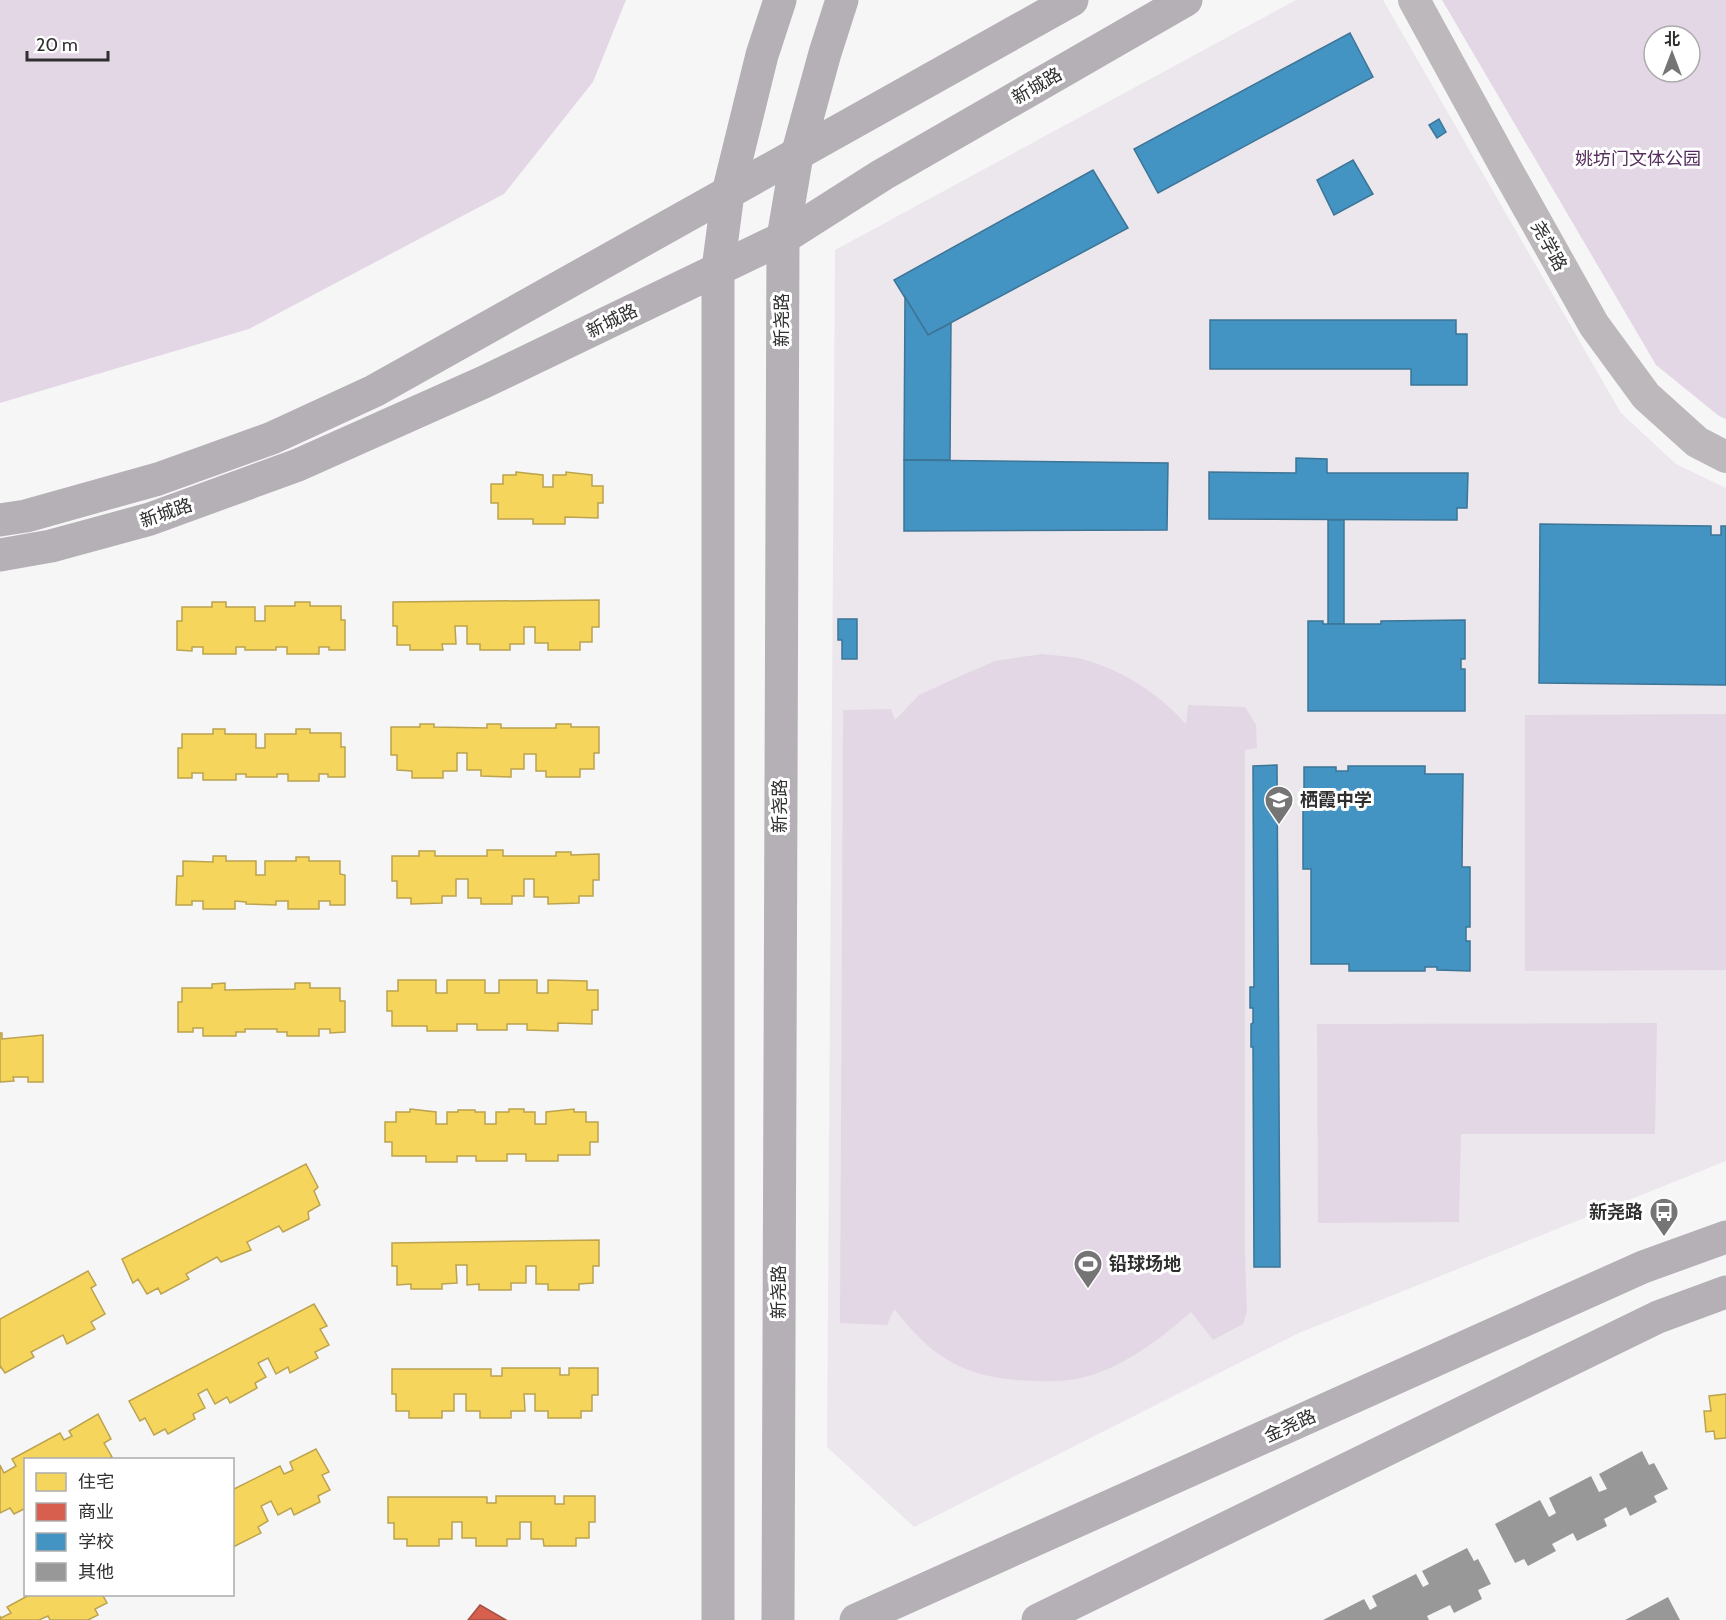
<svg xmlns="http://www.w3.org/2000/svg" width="1726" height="1620" font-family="Cabin,'Noto Sans SC',sans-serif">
  <rect width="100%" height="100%" fill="#f7f6f7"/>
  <!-- built -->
  <path fill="#ece7ed" d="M1296,0H1383L1621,413L1676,464L1726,488V1161L1299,1333L914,1527L827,1447L835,250Z"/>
  <!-- green -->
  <g fill="#e3d7e6" fill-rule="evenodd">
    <path d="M0,0H626L593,82L504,194L249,329L0,403Z"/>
    <path d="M1442,0H1726V419L1719,416L1656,365ZM1654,36H1690V72H1654Z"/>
    <path d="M1042,654C1057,656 1074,656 1089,661C1127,673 1160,695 1186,724L1188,705L1245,707L1256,725L1257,748L1245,750V1251L1247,1312L1243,1324L1213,1340L1191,1312C1159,1340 1123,1368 1081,1378C1061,1383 1037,1381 1017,1380C990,1378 965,1372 943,1357C923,1344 908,1326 894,1309L887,1325L840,1323L843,710L891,709L895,720L919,695L956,678L995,661Z"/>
    <path d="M1726,714V970L1525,971V715Z"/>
    <path d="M1657,1023L1655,1134H1461L1459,1222L1318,1223L1317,1024Z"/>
  </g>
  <!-- homes -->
  <g fill="#f6d55c" stroke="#bba34f" stroke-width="1.5">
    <path d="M516,472L543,475V487H553V475H566V472L592,475V486H603V503H598V518L565,517V524H533V519H498V503H491V484H503V475H516Z"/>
    <path d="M599,600V627H592V642H580V650H548V643H535V627H524V644H510V650H480V644H467V626H455L456,644H442L443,650H410V645H397V626H393V602Z"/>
    <path d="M212,602H226V607H255V621H265V606H295V602H310V606H341V620H345V650H329V647H319V654H287V647H276V650H245V647H236V654H203V647H192V651L177,650V621H182V607H212Z"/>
    <path d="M420,724H434V727L487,728V724H501V728H556V724H571V727H599V753H594V769H580V777H546V771H536V754H524V769H511V777L481,776V770H467V753H457V771H443V778H412V771L397,770V755H391V727H420Z"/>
    <path d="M213,729H225V734H256V748H265V734H296V729H310V733H341V747H345V777H328V774H319V781H288V774H277V777H246V774H236V780H203V773H192V778H178V748H182V734H213Z"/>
    <path d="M487,850H503V856H556V852H571V855L599,854V880H593V896H579V903L548,904V897H534V879H524V896H512V904H481V898H468V879H456V896H442V903L411,904V898H397V881H392V856H419V851H435V856H487Z"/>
    <path d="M213,856H226V861H256V875H265V861H296V857H309V861H340V874L345,875V905H330V901H319V909H288V901H276V905L246,904V902L235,901V909H203V901H192V905H176L177,876H183V861L213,862Z"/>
    <path d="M398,980H436V993H447V980H485V993H499V980H537V993H548V980L587,981V990H598V1010H592V1024L558,1023V1031L527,1030V1024H507V1030H477V1024H457V1031H427V1026H392V1011H387V991H398Z"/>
    <path d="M225,983V990L295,989V983H310V988H340V1001H345V1032L330,1033V1029H319V1036H287V1032H277V1029H245V1032H236V1036H203V1028H193V1032H178V1002H182V988H212V984Z"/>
    <path d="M0,1033H2V1039L43,1035V1082H28V1077H13L14,1081L0,1082Z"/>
    <path d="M410,1109L436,1112V1124H447V1112H458V1110H475V1112H485V1124H496V1112H509V1109H524V1112H535V1124H546V1112L574,1109V1112H586V1122H598V1142H590V1155H558V1161H526V1154H507V1161H476V1156H457V1162H426V1156H392V1142H385V1122H396V1112H410Z"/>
    <path d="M306,1164L318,1187L314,1191L320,1205L308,1212L309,1219L283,1232L279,1226L247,1242L251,1250L221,1262L217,1257L186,1274L189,1279L161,1294L158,1288L147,1294L138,1279L133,1283L122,1259Z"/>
    <path d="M599,1240V1266H593V1283L579,1284V1290H548V1284H536V1266H526V1283H511V1290H479V1284L467,1285V1265H456L457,1283L442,1284V1289H411V1284L397,1285V1266H392V1243Z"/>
    <path d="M88,1271L96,1285L91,1288L105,1314L91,1322L95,1329L67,1344L63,1335L31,1352L34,1357L5,1373L1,1367L0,1368V1319Z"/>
    <path d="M314,1304L327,1326L320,1329L329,1345L315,1352L318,1358L290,1373L288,1367L276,1374L268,1358L258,1363L266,1377L255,1383L257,1388L230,1403L227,1397L215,1404L207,1389L198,1394L205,1408L193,1414L195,1419L168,1434L165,1429L154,1435L145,1418L140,1421L129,1401Z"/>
    <path d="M502,1368H560V1375H569V1368H598V1395H592V1411H581V1418H548V1411H535V1394H524L525,1411H511V1418H480V1411H466V1394H454V1411H442V1418H409V1411H396V1394H392V1369H491V1376H502Z"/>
    <path d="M1726,1394V1438L1715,1439L1714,1431L1706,1432L1704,1411H1711L1709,1396Z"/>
    <path d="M98,1414L111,1439L104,1443L112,1457L107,1460H26V1508L14,1514L10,1508L0,1513V1465L4,1473L16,1466L12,1459L60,1433L64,1440L72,1436L69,1431Z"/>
    <path d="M316,1449L329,1472L322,1475L330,1490L318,1496L320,1502L294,1515L291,1508L278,1515L271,1501L261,1506L268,1521L258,1527L261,1533L233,1547L232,1490L280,1466L284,1474L293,1470L290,1462Z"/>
    <path d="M496,1496H555V1504H564V1496H595V1522H589V1538H576V1546H544L543,1539H531V1522H520V1539H507V1546H476V1538H462V1522H452V1539H439V1546H407V1539H394V1523H388V1497H487V1503H496Z"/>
    <path d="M31,1594H102L107,1603L95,1609L98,1615L88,1620H50L48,1616L39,1620H0V1616L1,1618L11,1613L7,1607Z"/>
  </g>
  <!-- shops -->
  <path fill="#d6604d" stroke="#a45144" stroke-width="1.5" d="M480,1605L506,1620H468Z"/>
  <!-- schools -->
  <g fill="#4393c3" stroke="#3d7597" stroke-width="1.5">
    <path d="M1350,33L1373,77L1158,193L1134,149Z"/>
    <path d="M1439,119L1446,132L1437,138L1429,125Z"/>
    <path d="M1353,160L1373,194L1334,215L1317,180Z"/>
    <path d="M1093,170L1128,228L928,335L894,280Z"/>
    <path d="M905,297L928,335L951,323L950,460H904Z"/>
    <path d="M1210,320H1456V334H1467V385H1411V369H1210Z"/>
    <path d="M1296,458L1327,459V473H1468L1467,508H1457V520L1209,519V472L1296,473Z"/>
    <path d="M904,460L1168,463L1167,530L904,531Z"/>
    <rect x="1328" y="520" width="16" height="104"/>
    <path d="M1540,524L1711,526V535H1721V526H1726V685L1539,683Z"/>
    <path d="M838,619H857V659H842V640H838Z"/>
    <path d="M1465,620V659H1461V669H1465V711H1308V621H1323V624H1381V621Z"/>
    <path d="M1277,765L1280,1267H1254L1253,1047H1251V1024L1253,1023V1008H1250V987H1254L1253,766Z"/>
    <path d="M1348,766H1425V774H1463L1462,867H1470V927H1466V941H1470V971L1437,970V967H1425V971H1349V964H1311V869H1303V810H1310V795H1304V767H1336V771H1348Z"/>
  </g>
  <!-- building -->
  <g fill="#999899">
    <path d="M1642,1451L1649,1465L1654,1463L1668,1489L1654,1496L1657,1502L1630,1516L1626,1507L1604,1519L1607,1526L1577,1541L1573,1533L1552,1544L1556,1551L1528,1566L1524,1559L1515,1563L1495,1524L1540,1500L1549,1517L1556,1513L1549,1498L1591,1476L1599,1492L1607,1489L1599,1474Z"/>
    <path d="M1467,1548L1474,1561L1478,1559L1491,1584L1478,1590L1482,1599L1454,1613L1450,1605L1427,1616L1429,1620H1323L1364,1599L1370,1610L1377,1606L1372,1596L1416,1574L1423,1587L1429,1584L1422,1571Z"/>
    <path d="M1668,1597L1680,1620H1625Z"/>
  </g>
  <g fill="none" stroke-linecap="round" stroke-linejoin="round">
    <!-- minor -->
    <path stroke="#bcb8bc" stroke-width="32" d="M1414,0L1507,170L1594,325L1646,396L1697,442L1726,457"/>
    <!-- major -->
    <g stroke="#b4b0b5" stroke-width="33">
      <path d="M0,520L26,516L158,479L272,438L374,391L1072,0"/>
      <path d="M0,555L51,546L150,519L298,465L484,382L783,238L882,175L1186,0"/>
      <path d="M718,1620V269L728,193L762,55L780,0"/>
      <path d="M778,1620L783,238L797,155L825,53L842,0"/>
      <path d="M856,1620L1643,1267L1726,1237"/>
      <path d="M1038,1620L1658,1317L1726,1292"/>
    </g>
  </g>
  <!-- icons -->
  <defs>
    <g id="school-pin" transform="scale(1.5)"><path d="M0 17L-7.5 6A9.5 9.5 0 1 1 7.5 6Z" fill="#767576" stroke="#fff"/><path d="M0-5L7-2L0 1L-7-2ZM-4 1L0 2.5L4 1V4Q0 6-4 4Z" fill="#fff"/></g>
    <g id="bus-pin" transform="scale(1.5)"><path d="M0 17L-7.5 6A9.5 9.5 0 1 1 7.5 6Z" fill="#767576" stroke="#fff"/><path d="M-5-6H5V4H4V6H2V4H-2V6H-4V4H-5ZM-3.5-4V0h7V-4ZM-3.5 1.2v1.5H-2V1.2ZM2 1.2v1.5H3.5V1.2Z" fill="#fff"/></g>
    <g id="stadium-pin" transform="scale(1.5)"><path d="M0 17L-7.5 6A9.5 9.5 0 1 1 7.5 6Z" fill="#767576" stroke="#fff"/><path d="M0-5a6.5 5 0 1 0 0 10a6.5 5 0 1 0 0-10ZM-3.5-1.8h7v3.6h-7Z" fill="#fff"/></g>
  </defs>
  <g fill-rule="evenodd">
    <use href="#school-pin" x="1279" y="800"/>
    <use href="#bus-pin" x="1664" y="1212"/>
    <use href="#stadium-pin" x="1088" y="1264"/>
  </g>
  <g text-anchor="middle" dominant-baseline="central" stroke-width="6" stroke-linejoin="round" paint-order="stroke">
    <!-- street labels -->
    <g font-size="18" fill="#302f30" stroke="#fff">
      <text transform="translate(1037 86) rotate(-30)">新城路</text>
      <text transform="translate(1549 246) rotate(61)">尧学路</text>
      <text transform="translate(782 320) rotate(-90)">新尧路</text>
      <text transform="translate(612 321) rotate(-26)">新城路</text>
      <text transform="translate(166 513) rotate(-19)">新城路</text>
      <text transform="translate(780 806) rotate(-90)">新尧路</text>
      <text transform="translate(779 1292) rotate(-90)">新尧路</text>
      <text transform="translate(1290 1426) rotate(-24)">金尧路</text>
    </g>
    <!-- park labels -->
    <g font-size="18" fill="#552e5e" stroke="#fff">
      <text x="1638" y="159">姚坊门文体公园</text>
    </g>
    <!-- poi labels -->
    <g font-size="18" font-weight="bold" fill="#302f30" stroke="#fff" text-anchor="start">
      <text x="1300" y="800">栖霞中学</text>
      <text x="1643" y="1212" text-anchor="end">新尧路</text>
      <text x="1109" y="1264">铅球场地</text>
    </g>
  </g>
  <!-- legend -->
  <rect x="24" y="1458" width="210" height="138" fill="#ffffff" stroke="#acacac" stroke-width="1.5"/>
  <rect x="36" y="1473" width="30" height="18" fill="#f6d55c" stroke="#acacac" stroke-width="1.5"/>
  <text x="78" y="1488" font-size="18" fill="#302f30">住宅</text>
  <rect x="36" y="1503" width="30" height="18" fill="#d6604d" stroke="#acacac" stroke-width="1.5"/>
  <text x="78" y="1518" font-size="18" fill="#302f30">商业</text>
  <rect x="36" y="1533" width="30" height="18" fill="#4393c3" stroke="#acacac" stroke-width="1.5"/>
  <text x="78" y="1548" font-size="18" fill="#302f30">学校</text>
  <rect x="36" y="1563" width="30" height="18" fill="#999899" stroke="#acacac" stroke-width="1.5"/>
  <text x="78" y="1578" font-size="18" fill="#302f30">其他</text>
  <!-- north arrow -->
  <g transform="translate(1672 54)"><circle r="28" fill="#ffffff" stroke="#acacac" stroke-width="1.5"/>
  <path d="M0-4.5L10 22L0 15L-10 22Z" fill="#767576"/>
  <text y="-9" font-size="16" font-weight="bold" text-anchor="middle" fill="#302f30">北</text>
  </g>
  <!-- scale -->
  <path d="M27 51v9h81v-9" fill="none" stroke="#302f30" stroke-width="3"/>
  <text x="36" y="51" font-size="18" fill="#302f30" stroke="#ffffff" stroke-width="4.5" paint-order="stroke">20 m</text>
</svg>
